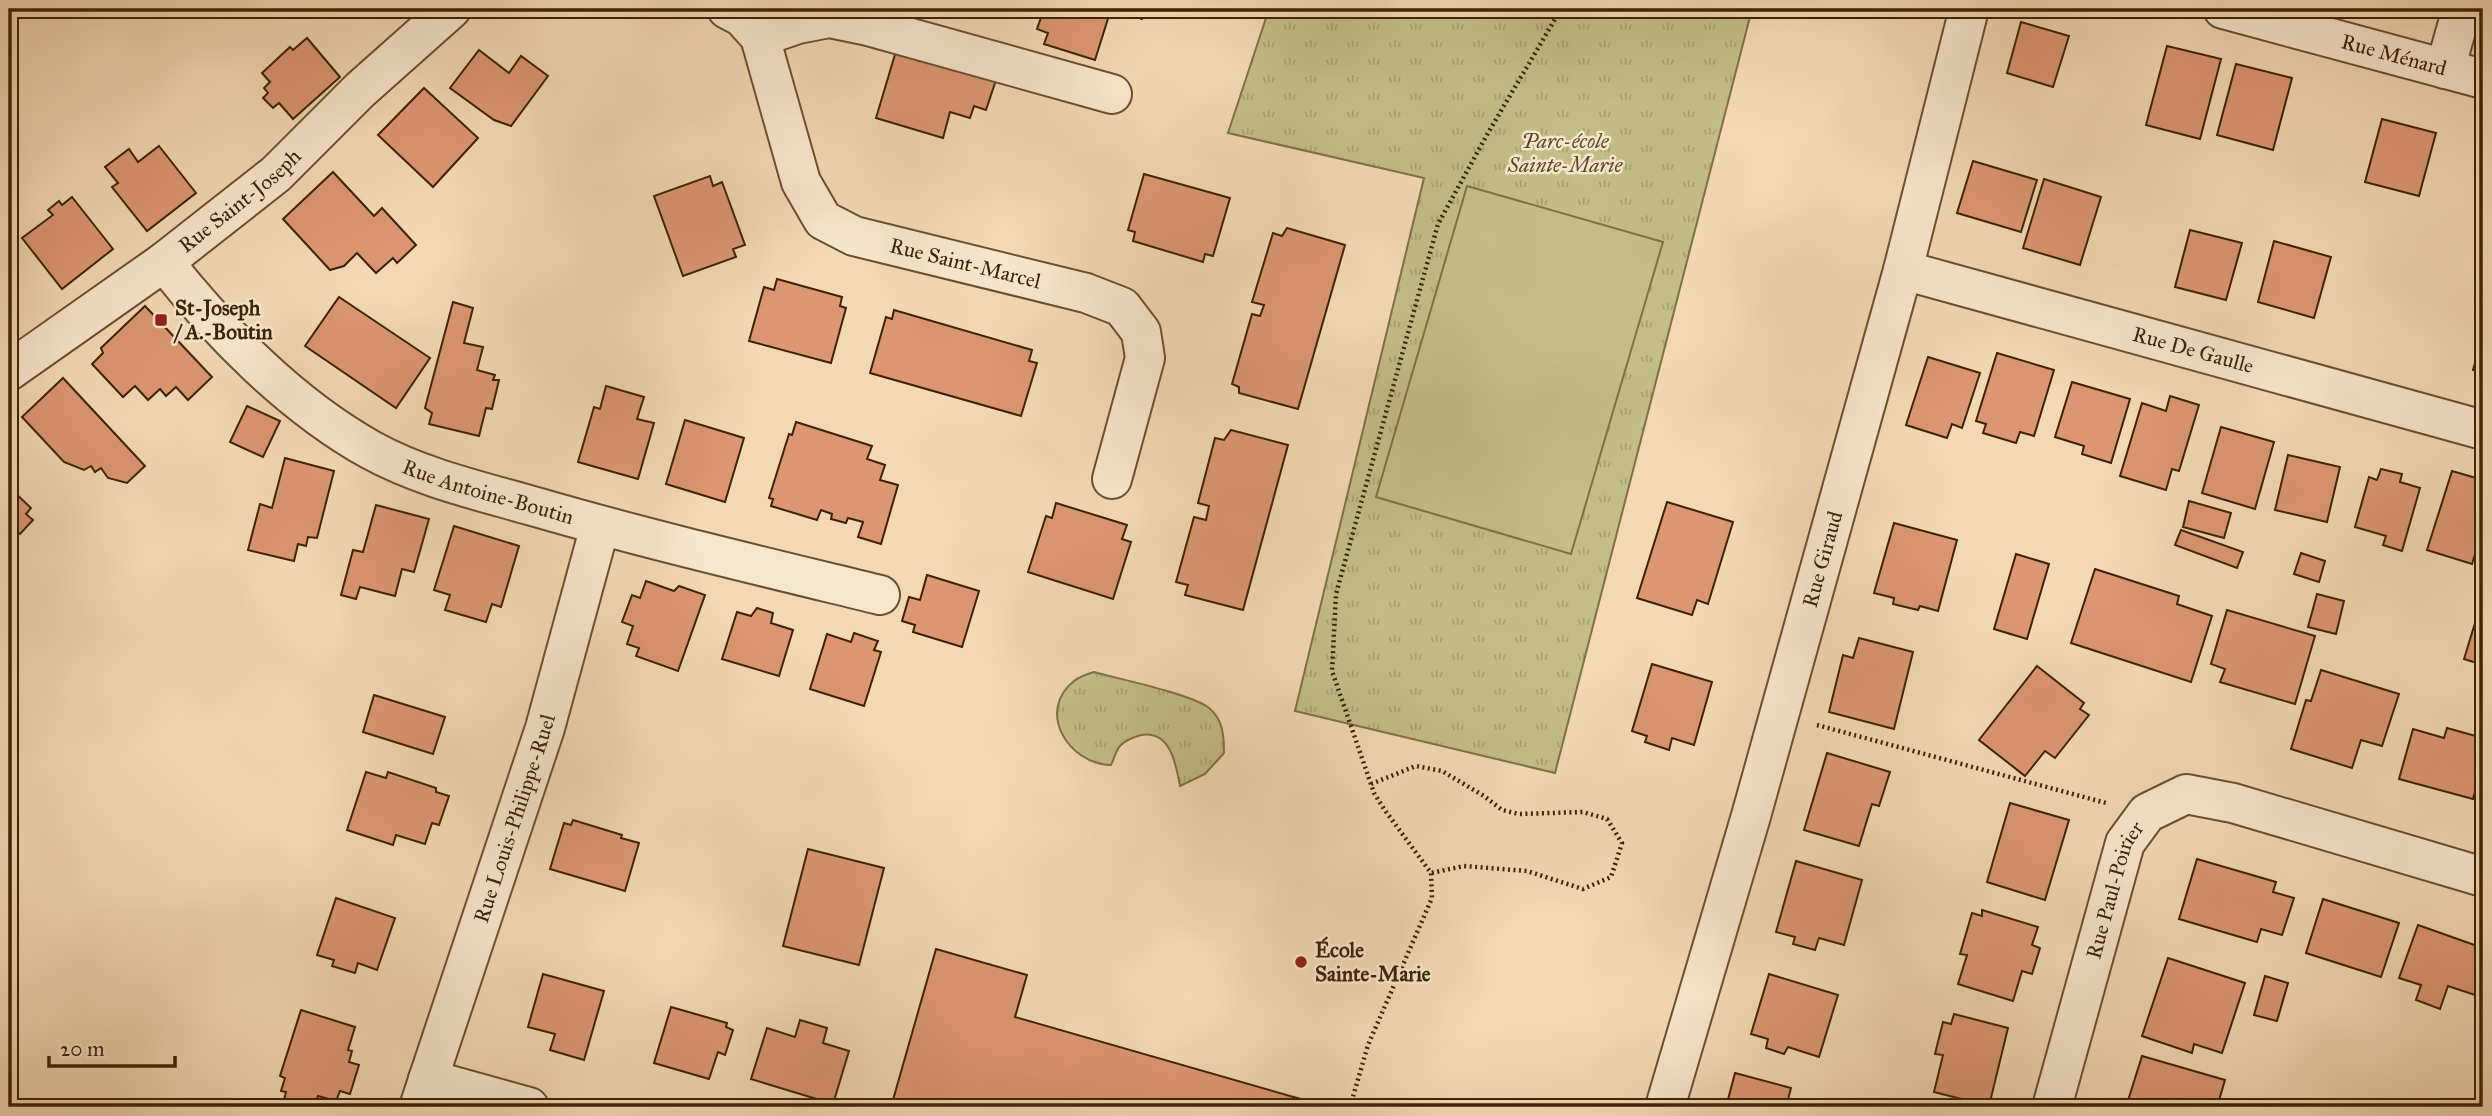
<svg xmlns="http://www.w3.org/2000/svg" width="2492" height="1116" font-family="'IM FELL Great Primer',serif">
  <defs>
    <pattern id="grass-tufts" width="24" height="20" patternUnits="userSpaceOnUse" patternTransform="scale(1.75)"><rect width="24" height="20" fill="#c3bd87"/><path d="M3 7l-1-3M5 7V3M7 7l1-3M15 17l-1-3M17 17v-4M19 17l1-3" fill="none" stroke="#a8a273"/></pattern>
  </defs>
  <rect width="100%" height="100%" fill="#f2d9b4"/>
  <filter id="stains"><feTurbulence type="fractalNoise" baseFrequency=".00286" numOctaves="4"/><feColorMatrix values="0 0 0 0 .2 0 0 0 0 .09 0 0 0 0 .02 0 0 0 .5 -.17"/></filter>
  <radialGradient id="worn" r=".72"><stop offset=".6" stop-color="#630" stop-opacity="0"/><stop offset="1" stop-color="#630" stop-opacity=".3"/></radialGradient>
  <!-- grass -->
  <g fill="url(#grass-tufts)" stroke="#807046" stroke-width="2">
    <path d="M1269,9H1752L1555,773L1295,711L1424,178L1228,133Z"/>
    <path d="M1094,672C1119,679 1191,694 1209,708C1223,719 1224,736 1224,753L1205,774L1180,786C1176,765 1171,730 1141,735C1134,737 1126,740 1121,745C1116,749 1114,759 1111,765C1068,764 1036,711 1074,681C1079,677 1087,674 1094,672Z"/>
  </g>
  <!-- garden -->
  <path fill="#c3bd87" stroke="#807046" stroke-width="2" d="M1467,186L1663,242L1571,554L1376,497Z"/>
  <!-- building -->
  <g fill="#dc9672" stroke="#3d2306" stroke-width="2">
    <path d="M1044,9H1111L1095,60L1044,44L1048,33L1037,29Z"/>
    <path d="M1112,9H1145L1142,19Z"/>
    <path d="M2021,22L2069,36L2053,87L2007,73Z"/>
    <path d="M307,38L340,77L293,119L279,103L273,108L263,98L268,93L264,88L270,82L262,73L290,47L293,50Z"/>
    <path d="M2167,46L2221,59L2200,139L2146,125Z"/>
    <path d="M479,50L509,73L521,56L548,76L511,126L494,120L450,88Z"/>
    <path d="M896,51L996,80L986,110L974,106L970,118L950,112L943,138L876,118Z"/>
    <path d="M2236,64L2292,78L2273,150L2217,135Z"/>
    <path d="M424,88L478,138L433,187L378,135Z"/>
    <path d="M2382,119L2436,133L2419,196L2365,182Z"/>
    <path d="M159,146L196,193L147,231L112,187L118,183L105,167L129,149L138,162Z"/>
    <path d="M1973,161L2037,180L2021,232L1957,213Z"/>
    <path d="M333,172L374,216L382,208L416,245L397,263L393,258L376,273L357,253L344,266L330,270L283,219Z"/>
    <path d="M1144,174L1230,198L1213,256L1205,254L1203,262L1133,241L1135,232L1128,230Z"/>
    <path d="M710,176L713,186L722,182L745,245L733,249L736,257L683,276L654,196Z"/>
    <path d="M2044,179L2101,197L2080,265L2023,248Z"/>
    <path d="M72,197L113,249L62,289L22,238L53,215L48,210L59,201L62,205Z"/>
    <path d="M1287,228L1345,245L1298,409L1239,393V387L1232,384L1252,314L1260,316L1264,305L1252,302L1273,233L1282,236Z"/>
    <path d="M2190,230L2242,243L2226,300L2175,287Z"/>
    <path d="M2274,241L2331,257L2314,318L2258,302Z"/>
    <path d="M777,279L842,297L840,306L846,308L831,363L749,341L764,287L774,290Z"/>
    <path d="M339,297L430,358L396,408L305,346Z"/>
    <path d="M453,302L473,308L464,343L483,347L477,370L495,375L493,380H499L492,409L486,408L479,436L429,424L432,413L425,408Z"/>
    <path d="M145,306L212,377L188,400L176,387L166,396L160,389L148,400L135,386L123,397L92,364L103,353L101,348Z"/>
    <path d="M894,310L1032,350L1029,361L1037,363L1021,416L870,373L886,317L892,319Z"/>
    <path d="M2483,335V372L2473,370Z"/>
    <path d="M1997,353L2054,370L2034,436L2020,432L2016,443L1983,433L1986,424L1976,421Z"/>
    <path d="M1928,357L1980,373L1962,428L1952,424L1947,438L1906,425Z"/>
    <path d="M63,378L145,466L127,483L108,478L101,468L95,472L91,466L84,470L64,462L22,417Z"/>
    <path d="M2072,382L2130,399L2111,463L2082,454L2084,446L2055,437Z"/>
    <path d="M606,386L644,397L637,419L654,423L638,479L578,462L594,407L600,409Z"/>
    <path d="M2170,396L2199,405L2179,471L2172,469L2166,490L2120,476L2142,403L2166,411Z"/>
    <path d="M247,406L280,421L263,457L230,442Z"/>
    <path d="M685,420L744,438L725,502L666,484Z"/>
    <path d="M796,422L872,446L867,459L885,465L880,480L898,485L881,544L858,537L863,522L848,518L846,523L831,519L832,514L821,510L817,520L771,506L773,499L769,498L789,434L792,435Z"/>
    <path d="M2221,427L2274,442L2255,509L2202,493Z"/>
    <path d="M1231,430L1288,445L1243,610L1185,595L1188,585L1176,582L1194,517L1206,520L1209,506L1198,503L1215,438L1224,440Z"/>
    <path d="M2288,455L2340,467L2327,522L2275,510Z"/>
    <path d="M285,458L334,471L317,538L308,537L306,546L298,544L294,561L248,550L260,504L272,508Z"/>
    <path d="M2381,469L2402,474L2400,482L2420,488L2402,551L2383,545L2386,536L2355,527L2369,477L2377,480Z"/>
    <path d="M2452,471L2483,480V528L2472,564L2427,550Z"/>
    <path d="M9,487L31,508L26,514L33,520L20,534L9,525Z"/>
    <path d="M2189,501L2231,513L2224,538L2183,527Z"/>
    <path d="M1667,502L1733,522L1708,604L1697,600L1692,615L1637,598Z"/>
    <path d="M1056,503L1127,525L1122,539L1131,542L1113,599L1028,572L1046,516L1052,518Z"/>
    <path d="M376,505L429,519L414,572L402,569L395,596L360,587L356,599L341,595L353,550L363,552Z"/>
    <path d="M1894,523L1957,540L1938,611L1920,606L1918,610L1893,604L1894,598L1874,593Z"/>
    <path d="M454,526L519,546L501,607L492,604L486,622L445,610L450,595L434,590Z"/>
    <path d="M2181,530L2243,552L2237,568L2175,545Z"/>
    <path d="M2301,553L2325,561L2319,582L2294,574Z"/>
    <path d="M2016,554L2049,564L2027,639L1994,629Z"/>
    <path d="M2095,569L2179,596L2177,604L2212,616L2191,682L2071,643Z"/>
    <path d="M927,575L979,591L962,647L913,632L915,625L902,621L909,597L920,600Z"/>
    <path d="M646,581L674,591L679,586L705,595L678,671L636,656L639,648L627,644L633,626L622,622L632,595L640,598Z"/>
    <path d="M2317,594L2344,601L2336,634L2308,627Z"/>
    <path d="M757,608L773,613L771,623L793,630L779,676L722,659L737,612L751,616Z"/>
    <path d="M2227,610L2315,636L2295,704L2220,682L2225,669L2211,664Z"/>
    <path d="M2478,613L2483,615V665L2464,659Z"/>
    <path d="M854,633L878,641L874,650L881,652L864,706L810,689L827,634L851,642Z"/>
    <path d="M1859,638L1913,652L1894,729L1829,712L1843,655L1853,658Z"/>
    <path d="M1652,664L1712,682L1694,745L1672,738L1669,750L1645,742L1647,736L1632,731Z"/>
    <path d="M2037,666L2084,703L2080,709L2089,715L2055,758L2045,751L2025,776L1979,740Z"/>
    <path d="M2321,670L2399,694L2382,746L2361,740L2352,768L2291,749L2306,700L2311,701Z"/>
    <path d="M374,695L445,717L433,754L363,732Z"/>
    <path d="M2447,728L2483,738V763L2473,799L2399,779L2413,729L2444,738Z"/>
    <path d="M1827,753L1890,772L1879,806L1872,804L1859,846L1804,830Z"/>
    <path d="M366,772L386,778L388,772L436,788V792L449,796L439,825L432,823L425,844L396,835L393,845L347,830Z"/>
    <path d="M2010,803L2069,820L2045,900L1987,882Z"/>
    <path d="M573,820L622,835L621,838L639,843L625,891L550,869L564,823L571,825Z"/>
    <path d="M808,849L884,868L859,965L783,946Z"/>
    <path d="M2197,859L2276,882L2273,892L2294,898L2282,935L2261,929L2257,942L2179,919Z"/>
    <path d="M1796,861L1862,880L1844,945L1819,938L1815,950L1793,944L1795,937L1776,932Z"/>
    <path d="M336,898L395,918L377,970L358,963L355,973L332,966L334,960L317,955Z"/>
    <path d="M2323,899L2399,923L2381,977L2306,953Z"/>
    <path d="M1982,910L2038,927L2032,945L2040,948L2032,974L2022,971L2013,1001L1958,984L1967,955L1960,954L1972,913L1982,916Z"/>
    <path d="M2418,925L2483,948V980L2478,996L2448,986L2440,1009L2416,1000L2421,985L2399,978Z"/>
    <path d="M936,949L1027,975L1015,1017L1304,1100L1302,1107H891Z"/>
    <path d="M2168,958L2245,983L2222,1053L2194,1044L2192,1053L2142,1036Z"/>
    <path d="M543,974L604,991L584,1060L550,1050L555,1034L528,1027Z"/>
    <path d="M1769,974L1838,995L1819,1057L1788,1047L1784,1054L1766,1048L1768,1039L1751,1034Z"/>
    <path d="M2265,976L2288,983L2277,1021L2254,1015Z"/>
    <path d="M671,1007L727,1023L726,1027L733,1030L725,1055L718,1052L709,1079L654,1063Z"/>
    <path d="M301,1010L355,1027L348,1050L352,1051L349,1062L359,1065L350,1094L340,1091L336,1101L318,1096L314,1107L284,1100L286,1092L281,1091L285,1078L280,1076Z"/>
    <path d="M1954,1014L2008,1028L1989,1106L1934,1092L1943,1055L1935,1054L1943,1022L1951,1024Z"/>
    <path d="M800,1020L827,1028L823,1043L849,1051L833,1104L751,1079L767,1028L795,1037Z"/>
    <path d="M2142,1056L2225,1080L2217,1107H2126Z"/>
    <path d="M1735,1073L1791,1088L1786,1107H1726Z"/>
  </g>
  <g fill="none" stroke-linecap="round" stroke-linejoin="round">
    <!-- minor casing -->
    <g stroke="#6a5032" stroke-width="42">
      <g id="minor">
        <path id="s1" d="M727,9L742,17L760,37L801,182L823,220L854,236L1086,293L1122,307L1141,332L1145,358L1112,479"/>
        <path id="s2" d="M2223,9L2483,79"/>
        <path d="M760,37L798,24L829,18L868,26L1112,94"/>
        <path d="M2445,69L2462,9"/>
        <path id="s3" d="M164,262C220,333 292,406 371,450C422,478 480,491 536,507C650,540 765,567 880,595"/>
        <path id="s4" d="M1903,270L2483,430"/>
        <path d="M428,1079L529,1107"/>
        <path id="s5" d="M419,1107L545,728L600,526"/>
        <path id="s6" d="M1665,1107L1751,816L1903,270L1969,9"/>
        <path id="s7" d="M2052,1107L2125,843L2147,813L2186,794L2233,803L2483,877"/>
      </g>
    </g>
    <!-- tertiary casing -->
    <g stroke="#6a5032" stroke-width="42">
      <g id="tertiary">
        <path id="s8" d="M9,371L164,262L276,174L360,90L451,9"/>
      </g>
    </g>
    <!-- path -->
    <g stroke="#3d2306" stroke-width="4.5" stroke-dasharray="2 3.5" stroke-linecap="butt">
      <path d="M1817,725L2106,803"/>
      <path d="M1371,784L1416,766L1442,771L1484,796L1502,810L1519,814L1583,812L1607,819L1622,843L1611,877L1583,889L1527,871L1464,866L1431,873"/>
      <path d="M1350,1107L1368,1045L1432,898L1431,873L1384,809L1374,793L1332,671L1336,594L1438,224L1488,133L1561,9"/>
    </g>
    <!-- minor -->
    <use href="#minor" stroke="#f7e6ce" stroke-width="38"/>
    <!-- tertiary -->
    <use href="#tertiary" stroke="#f7e6ce" stroke-width="38"/>
  </g>
  <!-- markers -->
  <g fill="#8f2418" stroke="#f7e6ce" stroke-width="2.5">
    <rect x="154" y="313" width="14" height="14" rx="3.5"/>
    <circle cx="1301" cy="962" r="7"/>
  </g>
  <g text-anchor="middle" dominant-baseline="central" stroke-width="5" stroke-linejoin="round" paint-order="stroke">
    <!-- street labels -->
    <g font-size="21" fill="#3d2306" stroke="#f7e6ce">
      <text stroke="none"><textPath href="#s2" startOffset="177">Rue Ménard</textPath></text>
      <text stroke="none"><textPath href="#s8" startOffset="287">Rue Saint-Joseph</textPath></text>
      <text stroke="none"><textPath href="#s1" startOffset="388">Rue Saint-Marcel</textPath></text>
      <text stroke="none"><textPath href="#s4" startOffset="301">Rue De Gaulle</textPath></text>
      <text stroke="none"><textPath href="#s3" startOffset="406">Rue Antoine-Boutin</textPath></text>
      <text stroke="none"><textPath href="#s6" startOffset="570">Rue Giraud</textPath></text>
      <text stroke="none"><textPath href="#s5" startOffset="304">Rue Louis-Philippe-Ruel</textPath></text>
      <text stroke="none"><textPath href="#s7" startOffset="226">Rue Paul-Poirier</textPath></text>
    </g>
    <!-- park labels -->
    <g font-size="21" font-style="italic" fill="#5e4a26" stroke="#f7e6ce">
      <text x="1565" y="141">Parc-école<tspan x="1565" dy="24">Sainte-Marie</tspan></text>
    </g>
    <!-- poi labels -->
    <g font-size="21" font-weight="bold" fill="#3d2306" stroke="#f7e6ce" text-anchor="start">
      <text x="175" y="308">St-Joseph<tspan x="175" dy="24">/ A.-Boutin</tspan></text>
      <text x="1315" y="950">École<tspan x="1315" dy="24">Sainte-Marie</tspan></text>
    </g>
  </g>
  <!-- margin -->
  <rect width="2492" height="1116" fill="none" stroke="#f2d9b4" stroke-width="35"/>
  <rect x="10" y="10" width="2471" height="1095" fill="none" stroke="#3d2306" stroke-width="3.5"/>
  <rect x="18" y="18" width="2457" height="1081" fill="none" stroke="#3d2306" stroke-width="2"/>
  <!-- scale -->
  <path d="M49 1056v10h126v-10" fill="none" stroke="#3d2306" stroke-width="3.5"/>
  <text x="60" y="1056" font-size="21" fill="#3d2306" stroke="#f7e6ce" stroke-width="5" paint-order="stroke">20 m</text>
  <rect width="100%" height="100%" filter="url(#stains)"/>
  <rect width="100%" height="100%" fill="url(#worn)"/>
</svg>
